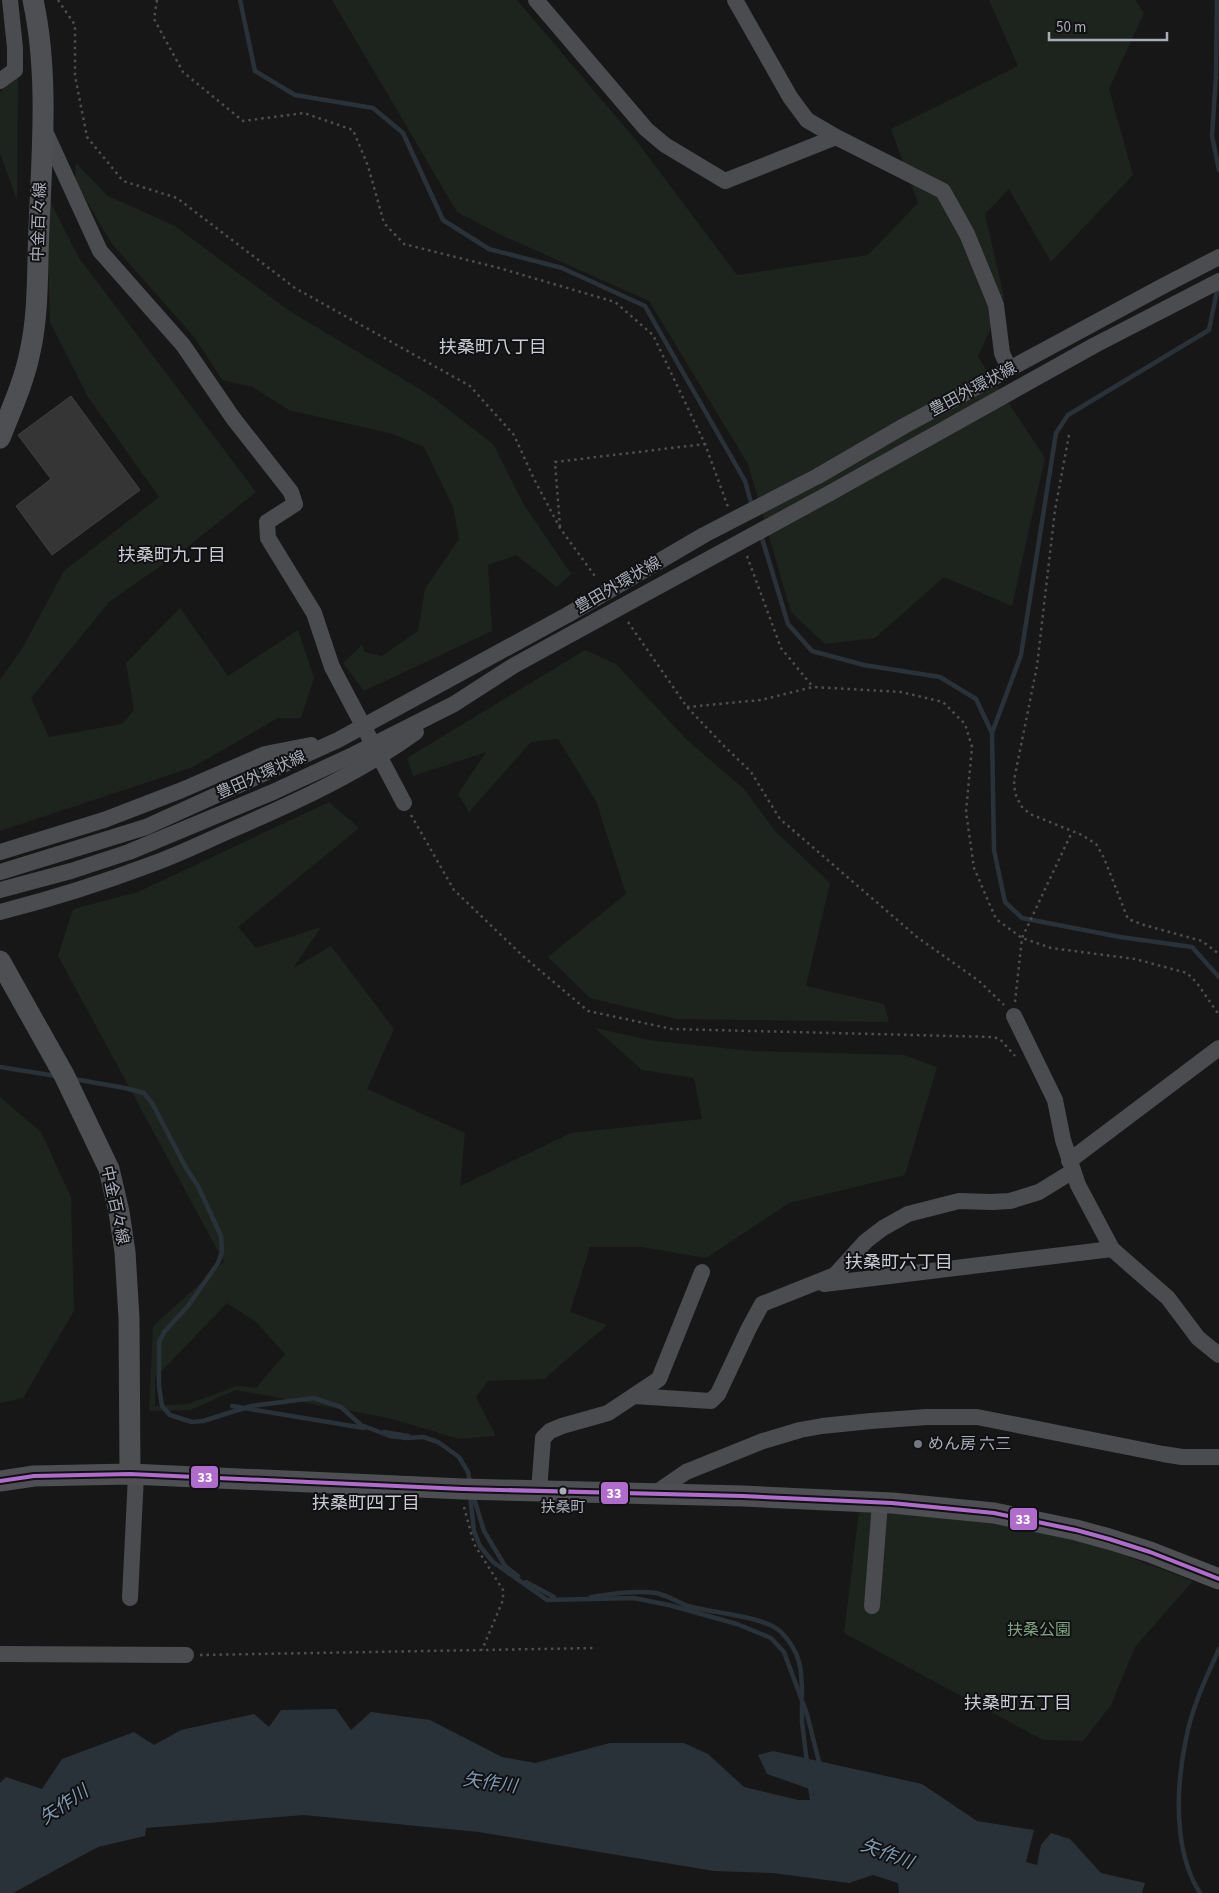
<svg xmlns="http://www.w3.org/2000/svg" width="1219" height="1893" font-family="'Source Sans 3','Noto Sans JP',sans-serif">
  <rect width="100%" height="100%" fill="#171717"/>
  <!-- green -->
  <g fill="#1d241e" fill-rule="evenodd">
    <path d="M332,0H517L635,139L737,275L868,255L918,203L891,129L1018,66L989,0H1135L1144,13L1109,89L1133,175L1051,262L1009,189L985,214L1004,297L978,357L1045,458L1012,606L944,577L875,638L825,644L791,612L748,464L649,301L501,235L457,212Z"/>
    <path d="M18,78L17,200L0,153V92Z"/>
    <path d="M76,163L108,196L175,226L288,310L428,394L493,444L524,505L571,574L557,587L516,555L488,565L492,631L364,691L343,663L362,645L365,652L382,656L418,631L425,589L459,539L453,507L424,447L393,434L289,410L253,387L222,380L195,338L112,244L75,181Z"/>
    <path d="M46,193L79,258L256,492L185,549L109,602L31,698L49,737L122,724L134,710L126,663L180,608L228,676L298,630L314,678L301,718H278L193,767L0,831V680L23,647L64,571L159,497L88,397L50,322Z"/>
    <path d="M585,650L616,664L687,740L744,789L775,831L830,883L806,986L884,1004L889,1022L677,1019L590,998L548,957L626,894L596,801L558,739L531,742L469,812L458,794L486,752L413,776L407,758Z"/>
    <path d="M329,802L359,828L238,927L256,948L321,927L293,968L331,946L394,1029L367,1089L465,1133L460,1186L571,1133L702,1119L694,1078L642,1070L595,1028L648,1040L751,1051L904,1055L937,1067L905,1175L789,1203L706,1258L642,1247H590L570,1312L607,1325L544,1379L488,1381L476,1397L496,1436L459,1439L389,1418L236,1390L190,1410L149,1411L153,1326L224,1262L58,956L73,909L138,892ZM227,1303L256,1322L285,1354L256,1388L237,1386L188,1404L155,1406V1378Z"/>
    <path d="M0,1097L41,1132L71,1197L74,1311L23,1398L0,1403Z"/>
    <path d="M860,1503L993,1522L1099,1546L1193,1581L1135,1647L1111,1705L1083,1741L1043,1740L844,1633Z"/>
  </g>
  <!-- water -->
  <path fill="#2a3239" d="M336,1709L351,1730L371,1712L430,1720L502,1757L535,1763L610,1743H684L708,1754L744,1787L798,1800H814V1794L807,1788L767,1774L758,1755L773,1751L922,1784L977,1821L1034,1830L1026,1862L1037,1865L1041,1845L1051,1833L1070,1839L1101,1873L1145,1883L1142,1893H899L898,1883L873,1875L849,1883L773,1873L714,1871L479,1832L304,1815L146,1828L145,1836L98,1847L13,1893H0V1783L6,1777L42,1789L62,1759L134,1732L154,1745L181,1730L254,1714L269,1727L281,1710Z"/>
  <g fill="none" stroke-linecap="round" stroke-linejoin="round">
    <!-- stream -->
    <g stroke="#2a3239" stroke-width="4.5">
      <path d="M240,0L255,71L295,95L373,108L403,133L443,220L489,249L562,268L645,306L745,481L752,506"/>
      <path d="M1217,0L1216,76L1212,136L1219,170"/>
      <path d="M761,535L788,624L812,651L864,665L940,677L976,699L992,733L994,850L1005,902L1022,918L1120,937L1192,947L1219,977"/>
      <path d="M992,733L1021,655L1056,433L1068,415L1209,330L1218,286"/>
      <path d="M0,1067L56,1076"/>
      <path d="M74,1079L125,1088L144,1093L152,1103L186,1168L198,1186L221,1236L222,1252L218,1263L188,1306L165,1331L159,1342V1386L162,1406L170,1415L192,1422L203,1421L251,1406L314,1398L341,1407L361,1425L390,1436L407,1438L423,1437L438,1442L459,1457L468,1472L470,1482"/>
      <path d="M232,1406L364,1428"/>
      <path d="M384,1432L408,1436"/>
      <path d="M470,1495L474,1531L480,1546L493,1562L547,1600L634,1598L669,1605L737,1624L771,1638L784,1652L807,1714L820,1766"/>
      <path d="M473,1495L484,1531L505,1566L518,1576"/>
      <path d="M526,1582L554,1597"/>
      <path d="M591,1597C612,1594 635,1590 656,1593C667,1595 677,1602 688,1606C711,1613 767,1616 782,1633C801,1653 802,1670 802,1696"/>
      <path d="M802,1704V1722L807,1763"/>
      <path d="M810,1786L813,1805"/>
      <path d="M1200,1893C1173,1851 1176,1787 1186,1739C1192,1707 1206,1678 1219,1649"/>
    </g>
  </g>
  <!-- building -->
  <path fill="#353536" stroke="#3f4043" d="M71,396L140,490L52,555L16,506L51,479L18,435Z"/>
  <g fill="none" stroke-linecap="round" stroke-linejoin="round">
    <!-- path -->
    <g stroke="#4d4e52" stroke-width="2.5" stroke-dasharray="2.5 4" stroke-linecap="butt">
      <path d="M58,0L75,25V76L87,137L123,181L177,198L295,288L470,386L514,435L534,479L560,528L597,579"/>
      <path d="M157,0L154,19L183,72L243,121L304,113L353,130L368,166L384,223L404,244L499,268L615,302L653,335L705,444L728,507"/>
      <path d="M1069,435L1055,510L1037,666L1014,780L1015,793L1021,806L1030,814L1082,835L1096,844L1104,858L1128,919L1144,925L1202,941L1219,954"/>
      <path d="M560,527L555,462L705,444"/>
      <path d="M747,556L781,648L813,687"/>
      <path d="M628,622L687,707L724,746L751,772L780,819L917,937L979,981L1004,1005"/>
      <path d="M687,707L761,700L813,687L901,692L943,702L965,724L972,747L966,812L974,868L996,919L1022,938L1051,948L1135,959L1187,973L1197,983L1219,1015"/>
      <path d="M411,815L454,890L524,957L588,1011L672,1029L993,1037L1000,1039L1015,1056"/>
      <path d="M1015,1002L1022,938L1072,832"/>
      <path d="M464,1507L474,1544L503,1590V1600L482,1650"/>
      <path d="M200,1655L596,1648"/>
    </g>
    <!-- minor -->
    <g stroke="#4b4c50" stroke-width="16">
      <path d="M536,0L646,129L665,145L725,181L836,137"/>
      <path d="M735,0L790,97L807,120L836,137L943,191L967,234L996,305L1002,353L1009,369"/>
      <path d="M0,81L15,70V48L10,0"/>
      <path d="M44,129L100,251L183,345L233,418L291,492L295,504L267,522L268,538L314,613L332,667"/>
      <path d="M818,476L904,426L1163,286L1219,257"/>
      <path d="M830,493L1095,345L1219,281"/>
      <path d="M0,852L104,820L182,790L265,754L311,745"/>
      <path d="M0,872L146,827L338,740L569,614"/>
      <path d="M0,890L71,871L129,852L273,792L355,754L454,704L513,666L575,632"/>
      <path d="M0,912C51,899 102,883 152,864C180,854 208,840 236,828C298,801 361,772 416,732"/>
      <path d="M1014,1016L1055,1100L1063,1140L1078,1185L1112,1249L1168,1298L1198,1338L1219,1355"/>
      <path d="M1069,1161L1219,1048"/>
      <path d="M824,1284L1112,1249"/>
      <path d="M634,1396L711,1401L718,1394L749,1328L762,1304L835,1275L866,1241L883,1228L908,1214L959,1201L992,1202L1010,1201L1039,1192L1073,1171"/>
      <path d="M539,1491L543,1438L550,1431L562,1426L608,1413L659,1379L702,1272"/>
      <path d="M654,1494L686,1472L763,1441L800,1430L822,1426L871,1421L927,1417H977L1163,1454L1182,1457H1219"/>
      <path d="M130,1598L136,1475"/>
      <path d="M872,1606L880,1503"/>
      <path d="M0,1654L186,1655"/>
    </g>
    <!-- major -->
    <g stroke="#4d4f52" stroke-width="21">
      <path d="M0,438C11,410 24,382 30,352C39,312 37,269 39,227C42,153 49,73 33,0"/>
      <path d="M0,961L64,1075L109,1169L119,1212L125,1252L129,1318L130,1474"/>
      <path d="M0,1481L34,1476L130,1474L463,1489L743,1496L892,1503L994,1513L1076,1530L1109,1539L1150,1552L1219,1579"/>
    </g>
    <!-- minor-bridge -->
    <g stroke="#4b4c50" stroke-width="16">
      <path d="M569,614L704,535L818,476"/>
      <path d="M575,632L830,493"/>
      <path d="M332,667L404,803"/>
    </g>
    <!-- bus-1 casing -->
    <g stroke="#111113" stroke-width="8">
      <path id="bus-1" d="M0,1481L34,1476L130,1474L463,1489L743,1496L892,1503L994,1513L1076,1530L1109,1539L1150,1552L1219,1579"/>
    </g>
    <!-- bus-1 -->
    <use href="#bus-1" stroke="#b06ccc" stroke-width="4"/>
  </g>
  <!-- markers -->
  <circle fill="#757880" stroke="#111113" stroke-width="2" cx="918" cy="1444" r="5"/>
  <circle fill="#a8adb8" stroke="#111113" stroke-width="2" cx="563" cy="1491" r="4.5"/>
  <g text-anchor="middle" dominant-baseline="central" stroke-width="4" stroke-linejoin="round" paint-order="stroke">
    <!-- bus labels -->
    <g font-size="15" fill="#a8adb8" stroke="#111113">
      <text x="563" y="1507">扶桑町</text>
    </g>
    <!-- street labels -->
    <g font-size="16" fill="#a8adb8" stroke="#111113">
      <text transform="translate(39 222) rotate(-88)">中金百々線</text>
      <text transform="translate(973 389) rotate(-28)">豊田外環状線</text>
      <text transform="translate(618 585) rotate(-30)">豊田外環状線</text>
      <text transform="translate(261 775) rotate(-24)">豊田外環状線</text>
      <text transform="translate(115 1205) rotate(78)">中金百々線</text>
    </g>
    <!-- poi labels -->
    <g font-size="16" fill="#a8adb8" stroke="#111113" text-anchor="start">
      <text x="928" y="1444">めん房 六三</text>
    </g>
    <!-- park labels -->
    <g font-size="16" fill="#7fa381" stroke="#111113">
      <text x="1039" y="1630">扶桑公園</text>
    </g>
    <!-- neighbourhood labels -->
    <g font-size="18" fill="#c9ccd4" stroke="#111113">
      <text x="493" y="347">扶桑町八丁目</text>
      <text x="172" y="555">扶桑町九丁目</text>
      <text x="899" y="1262">扶桑町六丁目</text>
      <text x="366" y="1503">扶桑町四丁目</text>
      <text x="1018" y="1703">扶桑町五丁目</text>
    </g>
    <!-- water labels -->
    <g font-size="18" font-style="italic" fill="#7f9bb3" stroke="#111113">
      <text transform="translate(490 1783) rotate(8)">矢作川</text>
      <text transform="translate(64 1805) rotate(-34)">矢作川</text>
      <text transform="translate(887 1854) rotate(21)">矢作川</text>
    </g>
  </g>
  <g stroke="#111113" stroke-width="2">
    <rect x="190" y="1465" width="29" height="24" rx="5" fill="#b06ccc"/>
    <rect x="600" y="1481" width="29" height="24" rx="5" fill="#b06ccc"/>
    <rect x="1009" y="1507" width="29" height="24" rx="5" fill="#b06ccc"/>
  </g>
  <g font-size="14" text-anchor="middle" font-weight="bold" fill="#fff">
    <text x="205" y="1482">33</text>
    <text x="614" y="1498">33</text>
    <text x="1023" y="1524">33</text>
  </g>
  <!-- scale -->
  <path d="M1049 32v8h118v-8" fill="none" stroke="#a8adb8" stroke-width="2.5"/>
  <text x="1056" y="32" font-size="15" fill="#a8adb8" stroke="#111113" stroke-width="4" paint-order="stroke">50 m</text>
</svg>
